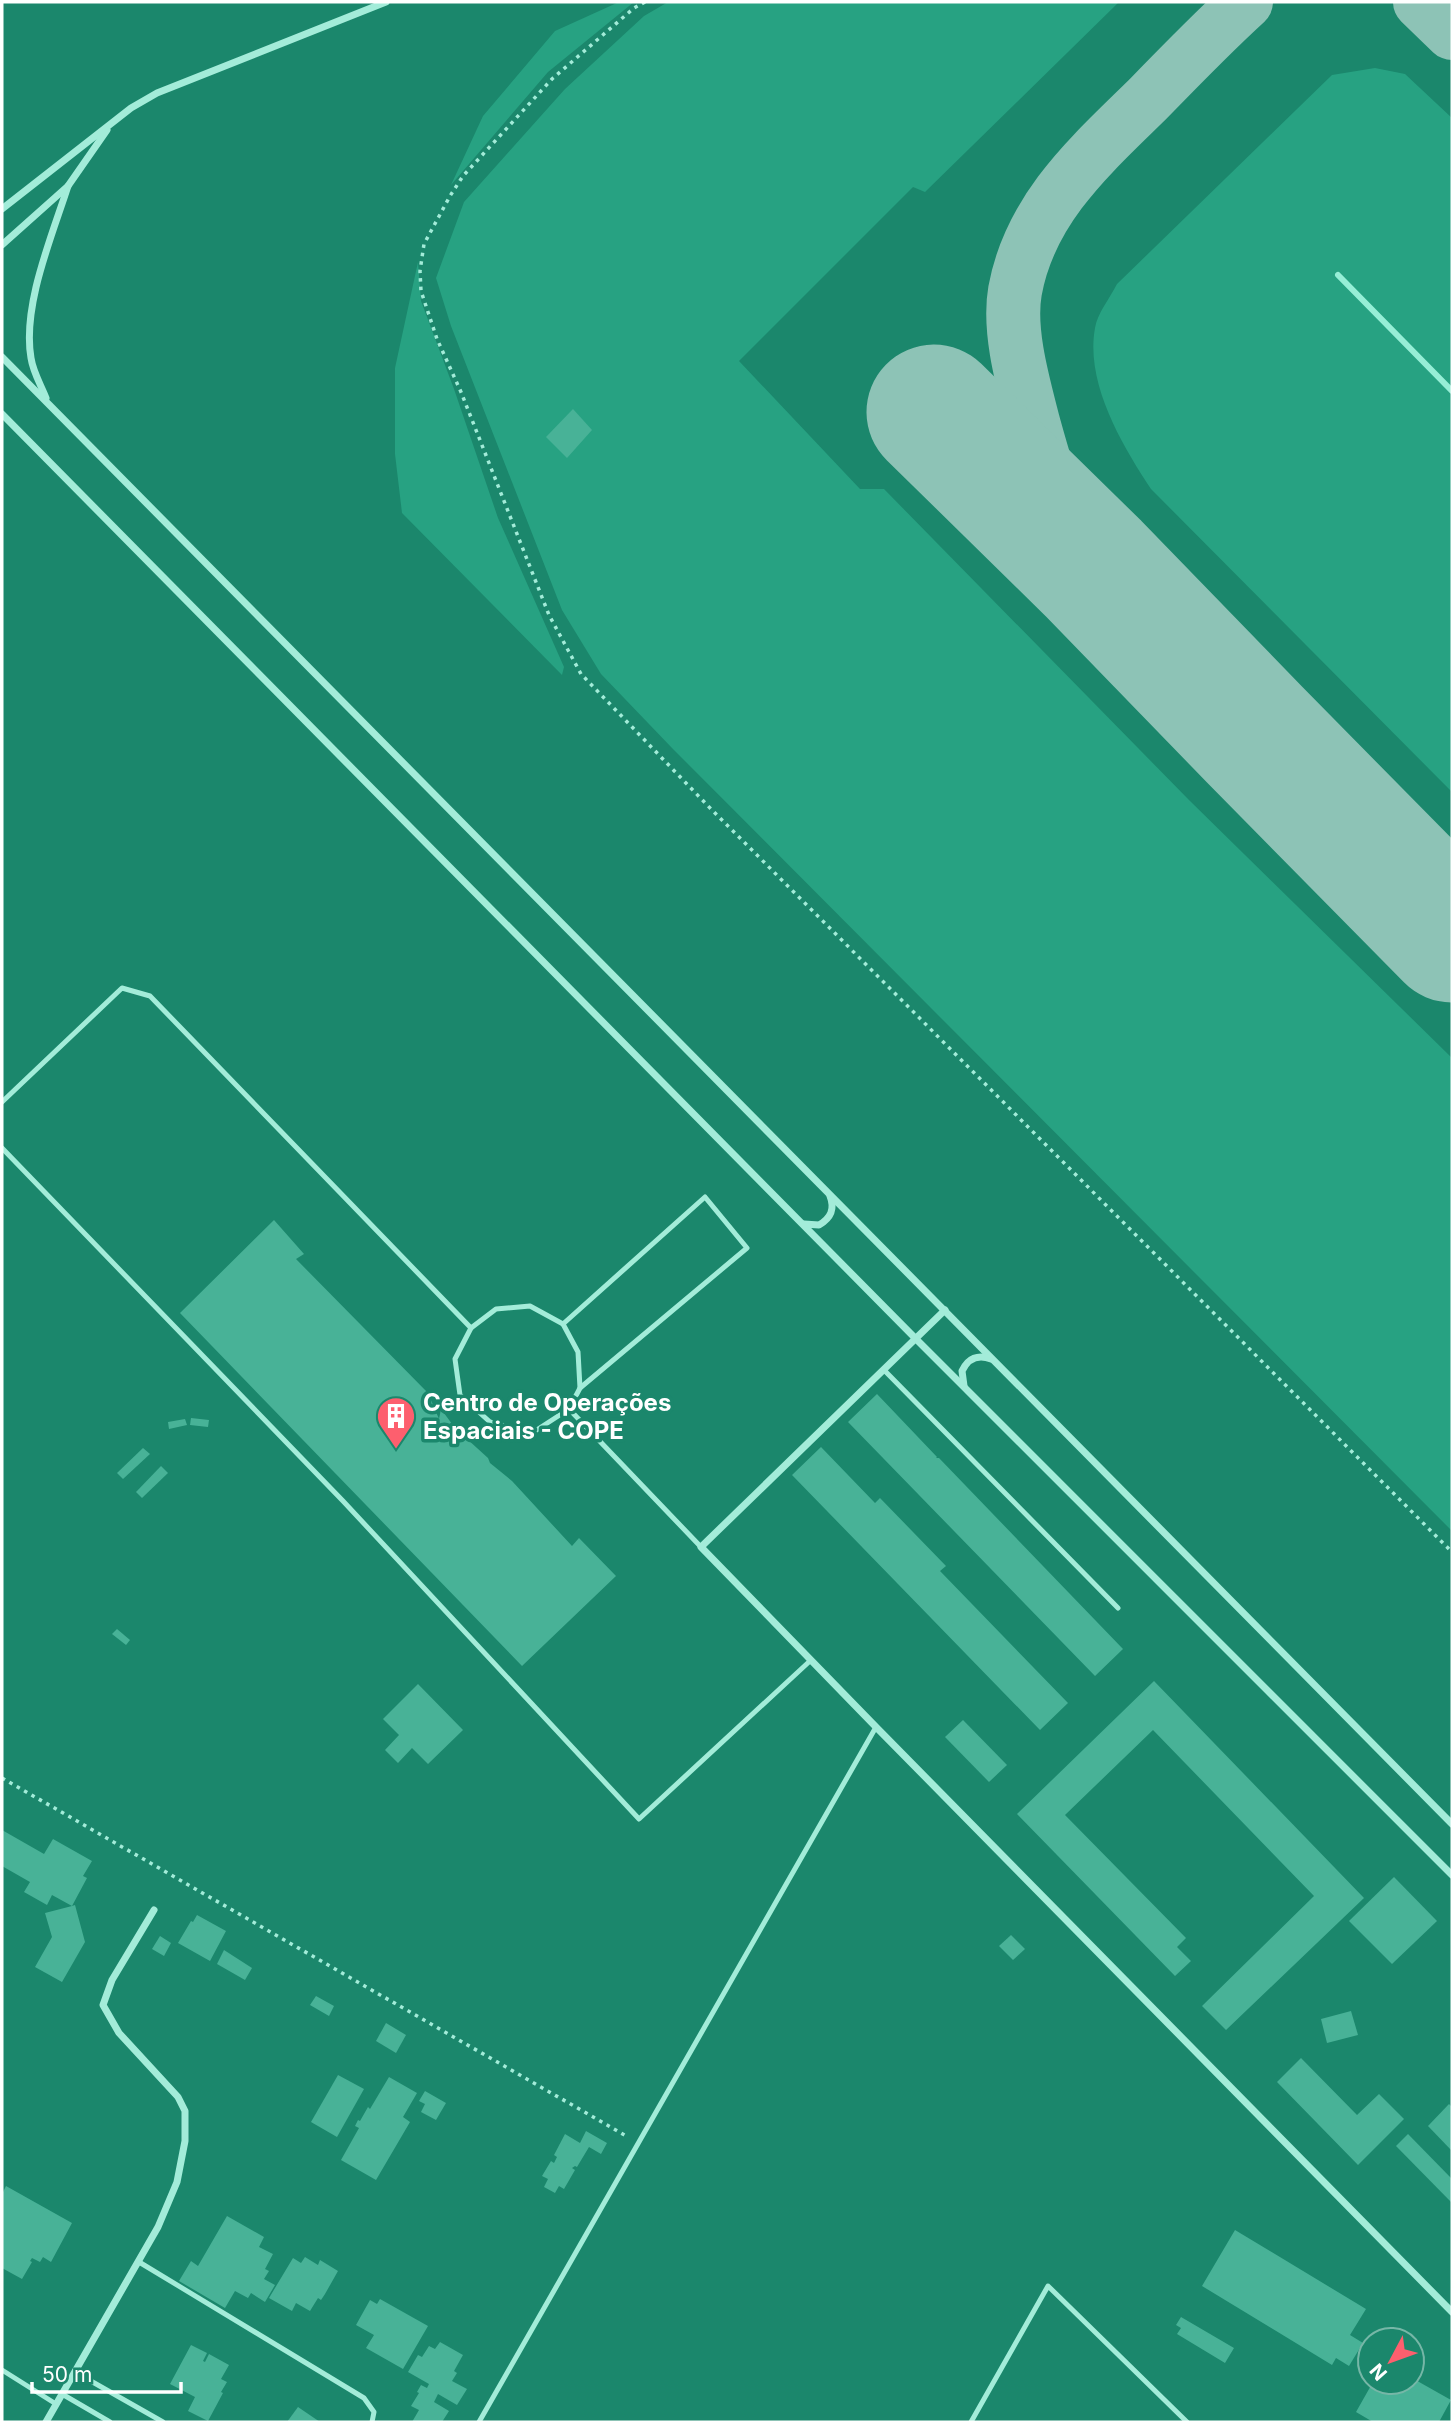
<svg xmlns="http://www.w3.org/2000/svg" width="1454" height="2424" font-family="Inter,sans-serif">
  <rect width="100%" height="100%" fill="#1b876c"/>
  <!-- green -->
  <g fill="#27a282">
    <path d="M619,2H634L548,72L451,185L483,116L555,31Z"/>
    <path d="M668,2H1119L925,192L913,187L739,361L860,489H884L1189,800L1452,1058V1531L672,748L601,674L562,610L451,326L436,278L464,202L565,89L644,16Z"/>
    <path d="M1375,68L1405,74L1452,118V792L1151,489C1122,445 1085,383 1095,328C1097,314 1110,298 1117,284L1332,75Z"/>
    <path d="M418,262L421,301L454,389L498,518L564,667L562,675L402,513L395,454V368Z"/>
  </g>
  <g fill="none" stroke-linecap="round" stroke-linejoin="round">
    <!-- stream -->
    <path stroke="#96eed6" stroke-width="6" d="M1338,275L1452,391"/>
    <!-- taxiway -->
    <g stroke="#8dc3b6" stroke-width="54">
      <path d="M1420,2L1452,33"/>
      <path d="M1093,568C1060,521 1048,476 1033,422C1023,383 1008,331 1015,291C1030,208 1091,155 1148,99C1180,66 1212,33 1246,2"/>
    </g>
    <!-- runway -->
    <path stroke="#8dc3b6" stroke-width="135" d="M934,412L1093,568L1254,734L1452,935"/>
  </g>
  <!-- building -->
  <g fill="#48b297">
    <path d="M573,409L592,430L567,458L546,437Z"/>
    <path d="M274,1220L304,1254L296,1259L428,1393L439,1419L441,1409L455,1428L488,1458L490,1463L512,1481L572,1546L579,1538L616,1576L522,1666L180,1313Z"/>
    <path d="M877,1394L937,1457L936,1458H939L1123,1649L1095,1676L848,1422Z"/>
    <path d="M191,1418L209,1420L208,1427L190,1425Z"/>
    <path d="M185,1419L187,1425L169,1429L168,1422Z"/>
    <path d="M821,1447L875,1503L880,1498L946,1566L940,1571L1068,1703L1040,1730L792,1475Z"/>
    <path d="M143,1448L150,1454L123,1479L117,1473Z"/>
    <path d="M161,1466L168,1473L142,1498L136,1492Z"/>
    <path d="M117,1629L130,1640L126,1645L112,1634Z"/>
    <path d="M1154,1681L1364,1898L1226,2030L1202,2006L1314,1896L1153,1730L1065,1815L1186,1938L1177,1947L1191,1961L1175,1976L1017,1814Z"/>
    <path d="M418,1684L463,1730L428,1764L412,1748L398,1763L385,1750L399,1735L383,1719Z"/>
    <path d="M963,1720L1007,1765L989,1782L945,1737Z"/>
    <path d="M2,1830L44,1854L53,1839L92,1861L83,1876L87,1878L72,1906L75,1905L85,1942L62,1982L35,1967L52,1937L45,1913L72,1906L52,1895L47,1905L24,1892L30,1882L2,1866Z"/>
    <path d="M1394,1877L1437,1921L1392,1964L1349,1921Z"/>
    <path d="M197,1915L226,1931L210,1961L178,1943L191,1921L193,1922Z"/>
    <path d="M1011,1935L1025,1949L1013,1960L999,1946Z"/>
    <path d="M160,1936L171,1943L164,1956L152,1949Z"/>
    <path d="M224,1950L252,1968L245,1980L217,1964Z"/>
    <path d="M316,1996L334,2006L329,2016L310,2005Z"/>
    <path d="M1351,2011L1358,2035L1327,2043L1321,2019Z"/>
    <path d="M386,2023L406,2035L396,2053L376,2041Z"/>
    <path d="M1301,2058L1357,2115L1379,2094L1404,2119L1358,2165L1277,2082Z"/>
    <path d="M338,2075L364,2089L337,2137L311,2122Z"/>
    <path d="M389,2077L417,2093L403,2117L410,2122L376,2180L341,2160L359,2128L355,2126L358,2120L360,2121L368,2107L370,2109Z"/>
    <path d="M425,2091L446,2103L436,2120L421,2112L425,2104L419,2101Z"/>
    <path d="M1449,2104L1452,2107V2151L1428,2126Z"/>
    <path d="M586,2131L607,2143L601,2154L589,2147L577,2167L575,2166L572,2168L575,2170L564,2189L559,2186L555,2193L544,2187L548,2179L542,2176L551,2161L554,2163L557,2157L554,2155L565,2134L580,2143Z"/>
    <path d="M1408,2134L1452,2179V2203L1396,2146Z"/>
    <path d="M6,2186L72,2223L51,2262L43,2257L40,2262L32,2258L30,2261L32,2262L22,2279L2,2268V2194Z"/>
    <path d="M227,2216L264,2237L259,2247L273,2254L265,2269L269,2271L264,2279L275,2285L265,2302L251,2293L248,2298L235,2291L225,2308L179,2281L191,2261L198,2266Z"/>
    <path d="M1235,2230L1366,2309L1350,2335L1363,2343L1349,2366L1336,2358L1332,2365L1202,2286Z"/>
    <path d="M305,2257L318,2265L320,2260L338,2271L325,2294L321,2300L318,2298L310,2311L296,2303L292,2311L269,2298L293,2258L301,2263Z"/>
    <path d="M380,2299L428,2326L403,2369L366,2348L374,2335L356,2325L370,2300L377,2304Z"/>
    <path d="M1181,2317L1234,2348L1225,2363L1177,2334L1181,2328L1176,2325Z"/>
    <path d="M440,2342L463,2355L454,2371L457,2373L452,2381L467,2389L457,2405L438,2394L434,2402L449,2411L442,2422H412L419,2410L411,2406L419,2393L417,2392L421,2385L427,2388L429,2384L408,2372L418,2355L422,2357L429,2346L435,2349Z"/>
    <path d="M191,2345L207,2353L203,2361L205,2362L209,2354L229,2365L221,2379L227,2382L221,2392L223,2393L208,2421L188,2411L195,2397L170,2384Z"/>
    <path d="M1412,2378L1451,2400L1439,2422H1373L1356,2412L1373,2382H1412Z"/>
    <path d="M298,2407L320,2422H287Z"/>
  </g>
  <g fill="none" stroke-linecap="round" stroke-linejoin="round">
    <!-- path -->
    <g stroke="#a3ecd9" stroke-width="3.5" stroke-dasharray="3.5 5" stroke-linecap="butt">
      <path d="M645,2L634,8L552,79L463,176L450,196L424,244L420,271L421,291L437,339L461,392L549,615L581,674L711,809L1452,1552"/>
      <path d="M2,1778L628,2137"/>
    </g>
    <!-- service -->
    <g stroke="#a3ecd9" stroke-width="5">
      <path d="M2,1102L122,988L150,996L471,1328"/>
      <path d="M2,1148L343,1501L639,1819L811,1660"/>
      <path d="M530,1306L563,1324L578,1352L580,1388L569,1409L532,1433L490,1422L460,1395L455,1359L471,1328L496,1309Z"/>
      <path d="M563,1324L705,1197L747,1248L580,1388"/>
      <path d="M884,1370L1118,1608"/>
      <path d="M569,1409L701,1547"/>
      <path d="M139,2262L364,2398L374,2412L372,2422"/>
      <path d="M2,2370L56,2404"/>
      <path d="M75,2372L163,2422"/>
      <path d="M62,2394L110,2422"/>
      <path d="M479,2422L876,1727"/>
      <path d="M971,2422L1048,2286L1187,2422"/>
    </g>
    <!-- minor -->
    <g stroke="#a3ecd9" stroke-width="7">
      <path d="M2,209L131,108L157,93L386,2"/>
      <path d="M2,245L68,186L107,130"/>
      <path d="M2,357L1452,1824"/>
      <path d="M46,398C41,385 33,372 31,358C22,306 52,236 68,186"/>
      <path d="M2,414L916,1339L1452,1875"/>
      <path d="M804,1224L819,1225C831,1218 835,1209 830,1196"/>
      <path d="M945,1310L701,1547L876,1727L1452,2312"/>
      <path d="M964,1386L962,1371C968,1358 978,1354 991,1359"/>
      <path d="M46,2422L158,2227L177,2182L185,2141V2111L178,2097L119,2033L103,2005L112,1980L154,1910"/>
    </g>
  </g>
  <!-- icons -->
  <defs>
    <g id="building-pin" transform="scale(2.0125)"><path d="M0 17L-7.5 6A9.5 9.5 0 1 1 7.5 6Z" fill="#fd5f6e" stroke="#1b876c"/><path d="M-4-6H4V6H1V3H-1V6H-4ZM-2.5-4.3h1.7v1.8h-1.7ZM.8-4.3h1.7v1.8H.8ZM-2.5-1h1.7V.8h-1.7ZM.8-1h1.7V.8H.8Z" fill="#fff"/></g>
  </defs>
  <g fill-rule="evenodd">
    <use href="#building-pin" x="396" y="1416"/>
  </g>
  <g text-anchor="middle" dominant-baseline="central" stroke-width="7" stroke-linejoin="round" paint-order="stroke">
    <!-- poi labels -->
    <g font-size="24" font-weight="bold" fill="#fff" stroke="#1b876c" text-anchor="start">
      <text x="423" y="1402">Centro de Operações<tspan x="423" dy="28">Espaciais - COPE</tspan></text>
    </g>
  </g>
  <!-- border -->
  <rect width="1454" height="2424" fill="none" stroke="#ffffff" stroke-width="7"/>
  <!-- north arrow -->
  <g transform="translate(1391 2361) rotate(229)"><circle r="33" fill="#1b876c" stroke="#76b7a7" stroke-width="2"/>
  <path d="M0-5L12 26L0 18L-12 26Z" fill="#fd5f6e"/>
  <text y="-10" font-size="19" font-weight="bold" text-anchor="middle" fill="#ffffff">N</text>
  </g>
  <!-- scale -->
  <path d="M32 2382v10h149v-10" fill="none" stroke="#ffffff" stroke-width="3.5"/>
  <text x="42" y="2382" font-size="21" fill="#ffffff" stroke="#1b876c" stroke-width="5" paint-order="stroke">50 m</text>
</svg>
